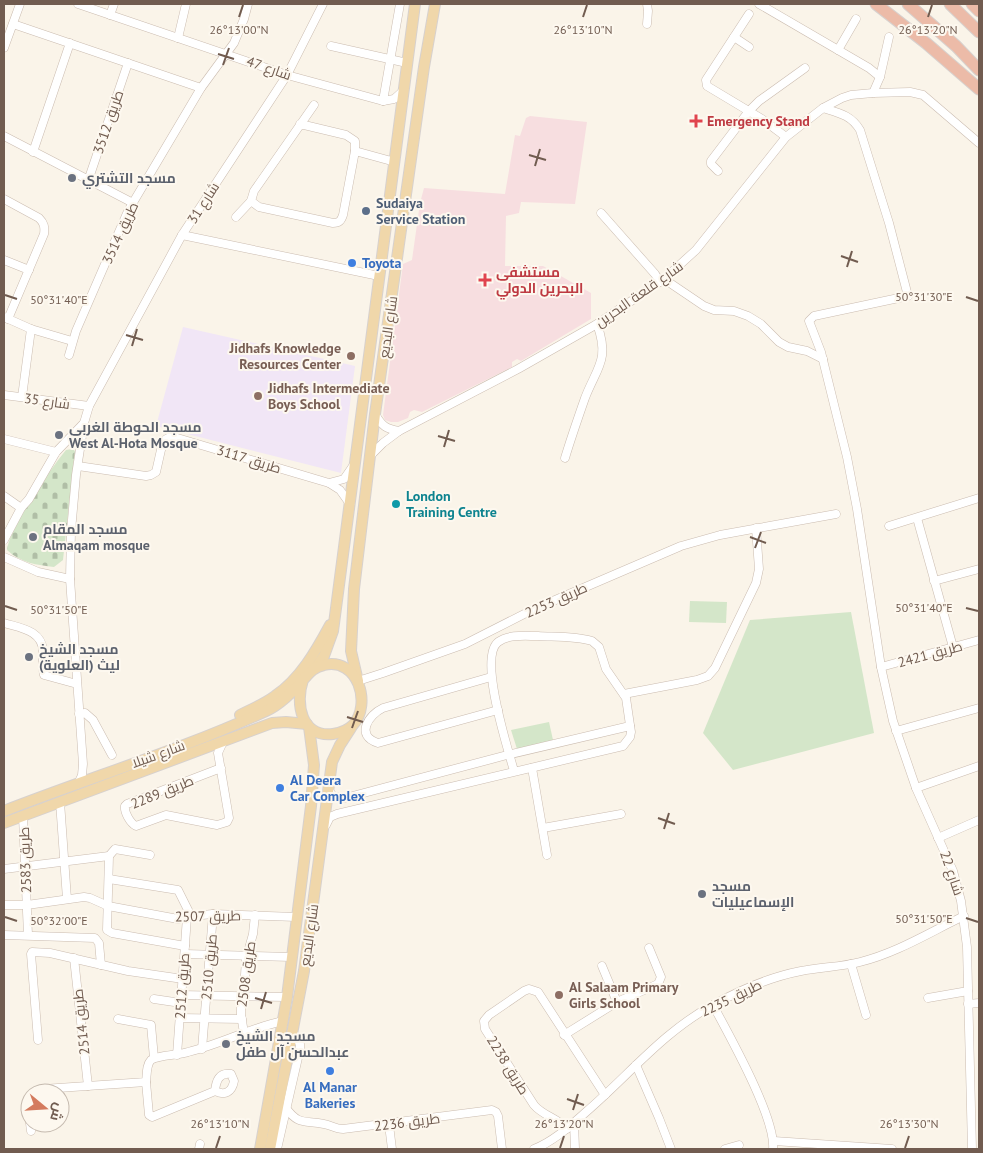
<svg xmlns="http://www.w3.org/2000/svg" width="983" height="1153" font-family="'PT Sans',Cairo,sans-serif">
  <defs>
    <pattern id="cemetery-stones" width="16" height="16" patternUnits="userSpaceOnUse" patternTransform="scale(1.25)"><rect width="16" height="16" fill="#d4e6c9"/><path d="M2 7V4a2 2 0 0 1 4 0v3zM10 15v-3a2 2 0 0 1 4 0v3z" fill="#b0bea6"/></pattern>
  </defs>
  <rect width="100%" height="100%" fill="#faf4e9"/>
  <!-- education -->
  <path fill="#f1e6f6" d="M183,327L355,366L341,473L156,426Z"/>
  <!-- medical -->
  <path fill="#f7dee0" d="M530,116L587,122L575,204L521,202L519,213L506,216L505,266H543L591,293V319L521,361L517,359L512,362V367L422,412L414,410L410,412L408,418L398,422H391L385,420L383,415L403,264L412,260L420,203L424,188L505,194L515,135L520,136L526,118Z"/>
  <!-- grass -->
  <g fill="#d4e6c9">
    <path d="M690,601L727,602L726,623L689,622Z"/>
    <path d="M851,612L874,733L733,770L703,733L750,620Z"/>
    <path d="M549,722L553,740L517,749L511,730Z"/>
  </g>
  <!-- cemetery -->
  <path fill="url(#cemetery-stones)" d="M72,449L75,451L63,560L54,567C37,565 21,563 7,550C9,528 51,468 66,450Z"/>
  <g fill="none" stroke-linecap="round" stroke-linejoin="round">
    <!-- minor casing -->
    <g stroke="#cbbcb0" stroke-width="9">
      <g id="minor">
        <path d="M78,4L287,75L383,101L394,99L403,91"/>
        <path d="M647,4L648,11L647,24"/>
        <path d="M759,4L869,68L880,77"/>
        <path d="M749,14L706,80L707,86L762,119L786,137"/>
        <path d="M110,15L114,4"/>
        <path d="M13,24L201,88"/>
        <path d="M734,37L749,47"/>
        <path d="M178,38L186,4"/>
        <path d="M331,46L407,63"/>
        <path d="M4,48L20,4"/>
        <path d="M838,50L856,19"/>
        <path d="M873,93L880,77L889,37"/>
        <path d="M383,101L400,4"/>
        <path d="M823,108C839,113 851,115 860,130L889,223L908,296L814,316L809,321L821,352L847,457L857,509L881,667L893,721L916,788L953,871L961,901L967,947L972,1149"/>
        <path d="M300,124L346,135L355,141V151L343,215C341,221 339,223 333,223L259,207L251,201L254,191L314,105"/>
        <path d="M4,136L133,203"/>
        <path d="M355,151L395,162"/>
        <path d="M33,152L70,43"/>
        <path d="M718,171L711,164V161L749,111L759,101L805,68"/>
        <path d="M88,181L128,63"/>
        <path d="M4,199L39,218C44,223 45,227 44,234L8,319"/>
        <path d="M601,213L655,274L660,282"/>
        <path d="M236,217L251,201"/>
        <path d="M182,235L379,276"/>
        <path d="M4,260L29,270"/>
        <path d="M664,279L704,306L714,310L734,311L748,316L761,324L779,342L788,347L807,351L823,359"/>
        <path d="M4,317L31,329L72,341"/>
        <path d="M69,355L76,331L128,211L201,88L234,43L244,19L248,4"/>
        <path d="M4,395L89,406"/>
        <path d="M22,397L31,329"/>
        <path d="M375,414C382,426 386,429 399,431"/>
        <path d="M4,439L56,452"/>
        <path d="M371,455L383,443L399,431L518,369L597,324L664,279L696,250L786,137L823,108L842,98L851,95L873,93L910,92L923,95L979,143"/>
        <path d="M565,458C571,438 578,418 585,398C597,367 610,360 597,324"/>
        <path d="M78,466L146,476L151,475L156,472L163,441L168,438L174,437L329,483L344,479L353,466"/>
        <path d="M329,483L340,490L350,504"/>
        <path d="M4,496L21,508"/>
        <path d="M917,518L953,647"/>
        <path d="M889,526L979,498"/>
        <path d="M4,540L21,508L29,499L56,452L84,423"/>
        <path d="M4,557L38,572L70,579"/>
        <path d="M934,581L979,569"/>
        <path d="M4,623C20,628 42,630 43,651C43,659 42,668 44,675L77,684"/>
        <path d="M881,667L979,640"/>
        <path d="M491,677L383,708C368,715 355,736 378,743L498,710"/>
        <path d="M358,681L383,673L465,644L532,610L681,546L720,535L836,514"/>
        <path d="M624,694L697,680L708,676L715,668L756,583L759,569L756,528"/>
        <path d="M79,714L85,713L93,720L112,755"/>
        <path d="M896,731L979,708"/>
        <path d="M221,768L127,804L125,806C124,812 130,823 136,826L166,815L217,825L227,822L229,818L218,753L223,742"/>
        <path d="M532,768L547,855"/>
        <path d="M78,784L82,775L83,764L70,579L71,531L76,475L84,423L89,406L182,235L287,75L323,4"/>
        <path d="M916,788L979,766"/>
        <path d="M328,789L333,796L345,798L507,755L630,726"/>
        <path d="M60,802L67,899"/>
        <path d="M23,816L28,935"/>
        <path d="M326,825L330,817L337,814L623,746L630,737L631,732L626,698L606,669L599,647L592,641C576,636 555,637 538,636C525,636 509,634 498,642C478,658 508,749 514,771"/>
        <path d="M543,828L621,814"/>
        <path d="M938,838L979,820"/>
        <path d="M150,855L115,849L109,856L107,930L112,933L185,946"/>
        <path d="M4,869L109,856"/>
        <path d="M109,879L178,890L191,916"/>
        <path d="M4,905H27L84,897L90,898L108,906L178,919L191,916L213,914L296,917"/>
        <path d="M4,935L95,938L99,943L101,965"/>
        <path d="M185,954L291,957"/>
        <path d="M74,958L88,1086"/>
        <path d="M851,964L866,1015"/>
        <path d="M602,966L617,1002"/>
        <path d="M181,995L287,997"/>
        <path d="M928,998L968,991"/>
        <path d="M154,999L181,1003"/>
        <path d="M968,1004L979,1003"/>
        <path d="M713,1005C729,1035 776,1118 773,1149"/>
        <path d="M180,1018L242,1019"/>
        <path d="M118,1019L151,1025L154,1058"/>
        <path d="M244,1033L241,1015V1001L244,991L246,959L253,934L255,915"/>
        <path d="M564,1035L617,1002L658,984L661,977L649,948"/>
        <path d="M38,1040L31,954L32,952L50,953L128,971L183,979"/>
        <path d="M202,1049L213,914"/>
        <path d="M177,1055L187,917"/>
        <path d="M636,1065L659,1118L671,1149"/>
        <path d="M146,1082L149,1115L152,1117L215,1091C225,1096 232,1092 234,1081L231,1074C219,1072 216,1081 215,1091"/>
        <path d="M34,1093L43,1089L146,1082C147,1075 146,1065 151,1060C157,1055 180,1055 188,1052C221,1044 250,1028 283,1021"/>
        <path d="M286,1108C299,1126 305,1120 324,1124C331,1125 335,1129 343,1129L492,1110L496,1112L498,1116L502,1149"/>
        <path d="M30,1123L31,1131"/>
        <path d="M574,1123L575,1149"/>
        <path d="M389,1125L392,1149"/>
        <path d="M567,1129C558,1118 543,1116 534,1105L485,1029L484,1021L489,1015L524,991L529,989L538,992L605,1095"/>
        <path d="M774,1141L892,1149"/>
        <path d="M199,1149L200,1144"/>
        <path d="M277,1149L300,1049V1044L292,1031"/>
        <path d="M534,1149C554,1141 570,1126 586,1112C628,1076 664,1031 713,1005C740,990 770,977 801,971C820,967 841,967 860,962C897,953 930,932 964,916"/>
        <path d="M725,1149L739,1145"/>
      </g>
    </g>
    <!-- major casing -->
    <g stroke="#d7d1ce" stroke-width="12">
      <g id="major">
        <path d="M316,667L324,656L333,631L415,4"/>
        <path d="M358,681L351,651L354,589L375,414L424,67L435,4"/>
        <path d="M240,715C252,709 264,704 275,696C300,679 316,651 330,625"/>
        <path d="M4,811C91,777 181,750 266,711C279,705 294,691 303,680C310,672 314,667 324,665C358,657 372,704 353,725C348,730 340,733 333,734C301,738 295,703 303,680"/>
        <path d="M4,823L272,723L286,722L307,724"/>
        <path d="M260,1149L287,997L311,806L314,765L309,727"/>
        <path d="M270,1149L304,971L332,762L340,745L351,728"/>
      </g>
    </g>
    <!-- highway casing -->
    <g stroke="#d7d1ce" stroke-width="13">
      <g id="highway">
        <path d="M876,4L926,43L979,89"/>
        <path d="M908,4L956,46L979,70"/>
        <path d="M950,4L979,32"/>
        <path d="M972,4L979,11"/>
      </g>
    </g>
    <!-- minor -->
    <use href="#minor" stroke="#fff" stroke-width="8"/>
    <!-- major -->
    <use href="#major" stroke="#f0d7aa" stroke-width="10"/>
    <!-- highway -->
    <use href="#highway" stroke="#ecbba8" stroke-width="11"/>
  </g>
  <!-- ticks -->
  <path fill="none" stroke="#715c50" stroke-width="2" d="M239,17L243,5M583,17L587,5M928,17L932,5M218,54L234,59M223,65L229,48M529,155L546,160M535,166L540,149M841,256L858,262M847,267L852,251M5,295L17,299M966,297L978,301M126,335L143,340M132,346L137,329M438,436L455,441M444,447L449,430M750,537L766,543M755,548L761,532M5,606L17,610M966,608L978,611M347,717L363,722M352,728L358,711M658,818L675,824M664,829L669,813M5,917L17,921M966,918L978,922M255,998L272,1003M261,1009L266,992M567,1099L584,1105M573,1110L578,1094M216,1148L220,1136M560,1148L564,1136M905,1148L909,1136"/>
  <!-- markers -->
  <g fill="#e0444e" stroke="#fdf8ef" stroke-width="2">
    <path d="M693.5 113.5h5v5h5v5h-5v5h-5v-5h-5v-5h5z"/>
    <path d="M482.5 272.5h5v5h5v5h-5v5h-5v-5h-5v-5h5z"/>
  </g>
  <g fill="#6b7280" stroke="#fdf8ef" stroke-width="2">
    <circle cx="72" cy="178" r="5"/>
    <circle cx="59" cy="435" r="5"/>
    <circle cx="33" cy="537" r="5"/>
    <circle cx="29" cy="657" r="5"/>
    <circle cx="702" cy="894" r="5"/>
    <circle cx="226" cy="1044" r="5"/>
  </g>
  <circle fill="#5c6f8a" stroke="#fdf8ef" stroke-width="2" cx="366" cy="211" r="5"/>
  <g fill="#3f7fe0" stroke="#fdf8ef" stroke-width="2">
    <circle cx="352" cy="263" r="5"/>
    <circle cx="280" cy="788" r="5"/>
    <circle cx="330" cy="1071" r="5"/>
  </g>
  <g fill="#8d6e63" stroke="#fdf8ef" stroke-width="2">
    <circle cx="351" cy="356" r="5"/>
    <circle cx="258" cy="396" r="5"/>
    <circle cx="559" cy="995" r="5"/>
  </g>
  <circle fill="#0f9aa8" stroke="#fdf8ef" stroke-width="2" cx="396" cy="504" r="5"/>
  <g text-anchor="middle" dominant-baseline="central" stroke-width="4" stroke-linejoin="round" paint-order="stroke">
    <!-- street labels -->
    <g font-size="14" fill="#715c50" stroke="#fdf8ef">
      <text transform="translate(269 68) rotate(19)">شارع 47</text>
      <text transform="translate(108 122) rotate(-71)">طريق 3512</text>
      <text transform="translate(203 203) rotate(-57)">شارع 31</text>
      <text transform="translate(120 233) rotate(-65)">طريق 3514</text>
      <text transform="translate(639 294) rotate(-35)">شارع قلعة البحرين</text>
      <text transform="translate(388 327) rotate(-82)">شارع البديع</text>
      <text transform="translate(47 401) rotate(8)">شارع 35</text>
      <text transform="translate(249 459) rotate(17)">طريق 3117</text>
      <text transform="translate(556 600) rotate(-24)">طريق 2253</text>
      <text transform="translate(930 654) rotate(-15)">طريق 2421</text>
      <text transform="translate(158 754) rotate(-20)">شارع شيلا</text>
      <text transform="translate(162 792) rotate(-22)">طريق 2289</text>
      <text transform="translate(25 860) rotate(-92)">طريق 2583</text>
      <text transform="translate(952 873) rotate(71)">شارع 22</text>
      <text transform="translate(208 916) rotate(-1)">طريق 2507</text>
      <text transform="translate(309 935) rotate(-82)">شارع البديع</text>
      <text transform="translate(209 967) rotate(-85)">طريق 2510</text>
      <text transform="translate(246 974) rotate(-82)">طريق 2508</text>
      <text transform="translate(182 986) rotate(-86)">طريق 2512</text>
      <text transform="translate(731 998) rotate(-26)">طريق 2235</text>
      <text transform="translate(81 1022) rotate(-96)">طريق 2514</text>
      <text transform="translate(508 1065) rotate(58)">طريق 2238</text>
      <text transform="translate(407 1122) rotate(-7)">طريق 2236</text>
    </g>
    <!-- health labels -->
    <g font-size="14" font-weight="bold" fill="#be3a42" stroke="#fdf8ef" text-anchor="start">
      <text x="707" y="121">Emergency Stand</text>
      <text x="496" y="272">مستشفى<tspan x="496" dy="16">البحرين الدولي</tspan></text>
    </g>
    <!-- worship labels -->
    <g font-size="14" font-weight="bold" fill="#5b616d" stroke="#fdf8ef" text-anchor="start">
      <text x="82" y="178">مسجد التشتري</text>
      <text x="69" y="427">مسجد الحوطة الغربي<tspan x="69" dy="16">West Al-Hota Mosque</tspan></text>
      <text x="43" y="529">مسجد المقام<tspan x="43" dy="16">Almaqam mosque</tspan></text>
      <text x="39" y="649">مسجد الشيخ<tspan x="39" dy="16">ليث (العلوية)</tspan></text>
      <text x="712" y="886">مسجد<tspan x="712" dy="16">الإسماعيليات</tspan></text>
      <text x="236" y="1036">مسجد الشيخ<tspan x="236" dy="16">عبدالحسن آل طفل</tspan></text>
    </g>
    <!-- service labels -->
    <g font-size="14" font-weight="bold" fill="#4e5e75" stroke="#fdf8ef" text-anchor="start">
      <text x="376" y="203">Sudaiya<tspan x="376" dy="16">Service Station</tspan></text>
    </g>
    <!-- shop labels -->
    <g font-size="14" font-weight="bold" fill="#366cbe" stroke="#fdf8ef" text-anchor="start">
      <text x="362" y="263">Toyota</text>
      <text x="290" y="780">Al Deera<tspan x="290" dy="16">Car Complex</tspan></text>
      <text x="330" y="1087" text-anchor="middle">Al Manar<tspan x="330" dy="16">Bakeries</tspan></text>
    </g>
    <!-- education labels -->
    <g font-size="14" font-weight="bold" fill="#785e54" stroke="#fdf8ef" text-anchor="start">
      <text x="341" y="348" text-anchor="end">Jidhafs Knowledge<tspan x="341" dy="16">Resources Center</tspan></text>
      <text x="268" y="388">Jidhafs Intermediate<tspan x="268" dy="16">Boys School</tspan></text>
      <text x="569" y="987">Al Salaam Primary<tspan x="569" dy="16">Girls School</tspan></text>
    </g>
    <!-- culture labels -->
    <g font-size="14" font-weight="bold" fill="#0d838f" stroke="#fdf8ef" text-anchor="start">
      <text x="406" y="496">London<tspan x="406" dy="16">Training Centre</tspan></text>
    </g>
  </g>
  <g font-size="12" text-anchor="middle" fill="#715c50" stroke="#fdf8ef" stroke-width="4" stroke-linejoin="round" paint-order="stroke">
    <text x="239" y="34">26°13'00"N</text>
    <text x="583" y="34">26°13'10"N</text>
    <text x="928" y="34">26°13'20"N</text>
    <text x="924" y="301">50°31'30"E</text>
    <text x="59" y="304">50°31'40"E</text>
    <text x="924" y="612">50°31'40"E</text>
    <text x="59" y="614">50°31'50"E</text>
    <text x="924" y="923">50°31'50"E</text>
    <text x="59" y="925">50°32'00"E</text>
    <text x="220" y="1128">26°13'10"N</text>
    <text x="564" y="1128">26°13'20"N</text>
    <text x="909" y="1128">26°13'30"N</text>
  </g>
  <!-- border -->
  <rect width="983" height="1153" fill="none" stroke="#715c50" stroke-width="10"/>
  <!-- north arrow -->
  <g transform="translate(45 1108) rotate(108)"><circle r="24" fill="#fdf8ef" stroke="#c5baaf"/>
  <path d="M0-4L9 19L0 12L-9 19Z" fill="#d47b5e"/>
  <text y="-8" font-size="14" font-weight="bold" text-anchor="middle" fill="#715c50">ش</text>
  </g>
</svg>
